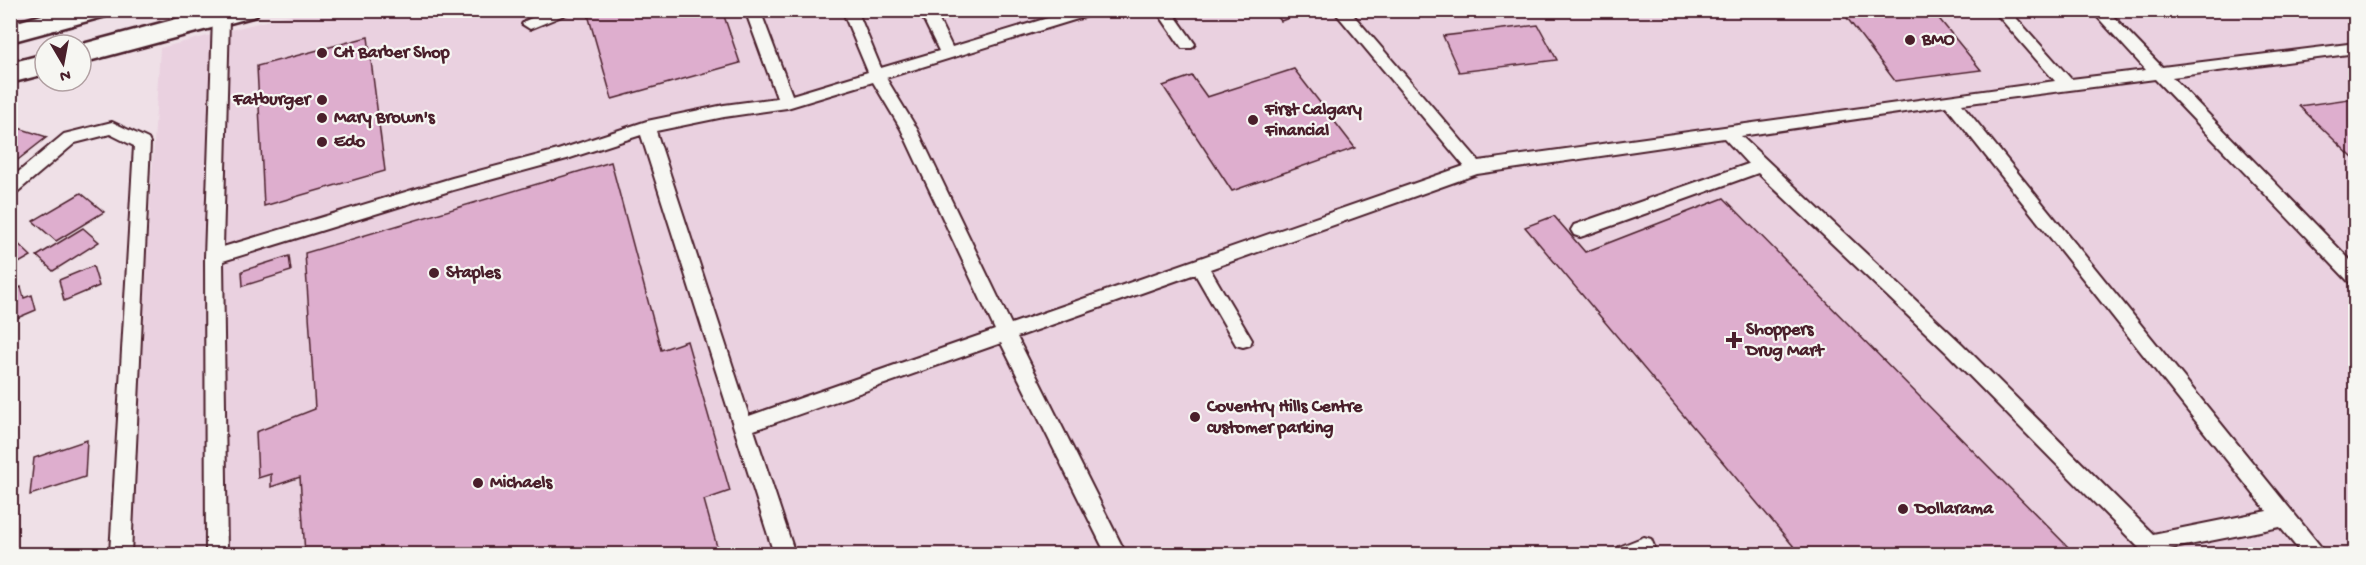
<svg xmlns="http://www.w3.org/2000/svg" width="2366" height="565" font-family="'Gochi Hand',sans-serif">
  <rect width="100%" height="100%" fill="#efe0e7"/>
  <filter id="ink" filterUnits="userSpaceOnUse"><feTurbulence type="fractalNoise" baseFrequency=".0167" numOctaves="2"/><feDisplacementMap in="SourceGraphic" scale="12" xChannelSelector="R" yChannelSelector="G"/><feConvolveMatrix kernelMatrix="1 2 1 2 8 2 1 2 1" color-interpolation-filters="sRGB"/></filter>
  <g filter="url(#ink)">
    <!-- built -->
    <path fill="#ead1e0" d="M305,11H2355V554H128L160,48Z"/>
    <!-- building -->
    <g fill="#deaece" stroke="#4a1f2b" stroke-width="1.5">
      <path d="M720,10L722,16H724L740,63L612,99L587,11Z"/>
      <path d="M941,10H974L946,19Z"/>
      <path d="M1272,10H1293L1297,15L1281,21Z"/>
      <path d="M1841,10H1932L1981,70L1895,81Z"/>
      <path d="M1538,25L1557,60L1459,72L1443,36Z"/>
      <path d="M368,37L385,171L264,206L257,66Z"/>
      <path d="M1294,69L1355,148L1232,191L1163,86L1192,76L1207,97Z"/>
      <path d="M2356,98V161L2299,106Z"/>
      <path d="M12,126L47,137L10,166V128Z"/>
      <path d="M611,162L661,350L687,341L730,491L704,500L719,554H305L300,477L271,487V474L258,478L256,432L315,409L305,253Z"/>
      <path d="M81,193L104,212L56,241L33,221Z"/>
      <path d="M1724,198L1989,467L2075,554H1800L1525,227L1554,216L1585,252Z"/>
      <path d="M83,228L99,242L53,271L37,256Z"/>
      <path d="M10,236L31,256L10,268Z"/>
      <path d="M289,256L291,271L243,286L242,271Z"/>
      <path d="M93,266L99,286L64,301L59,280Z"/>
      <path d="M21,287L24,298L32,295L36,310L10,321V291Z"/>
      <path d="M87,440L85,477L30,495L34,458Z"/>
    </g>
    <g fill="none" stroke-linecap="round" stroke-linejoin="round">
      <!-- service casing -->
      <g stroke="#4a1f2b" stroke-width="4">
        <g id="service">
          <path d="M549,10H571L569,13L535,27L530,29L522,24L525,21Z"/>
          <path d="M745,10H760L792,95L868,72L842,10H857L881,68L939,51L919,10H934L952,47L1074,10H1099L1097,13L886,78L917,129L1011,324L1464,166L1333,10H1349L1479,161L2055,81L1993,10H2009L2071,79L2146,70L2091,10H2107L2162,67L2356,43V53L2172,77L2356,266V285L2350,283L2155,79L1962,104L2321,547L2325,554H2302L2280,527L2149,553L2142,551L1947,353L1758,173L1586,235L1580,237L1574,235L1571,230L1574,225L1748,164L1724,138L1477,174L1210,269L1252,340L1250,345L1243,347L1236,345L1195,274L1017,337L1126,554H1106L1001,343L754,430L795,554H774L641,135L567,159L453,190L223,261L227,554H206L205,257L213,17L216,14L221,12L229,17L223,247L452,178L558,150L647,121L724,105L777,98ZM873,82L901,129L995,330L749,416L656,131L724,117L787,108ZM1946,106L2267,511L2153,534L1961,343L1741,136Z"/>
          <path d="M1156,10H1171L1195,44L1192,48H1182Z"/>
          <path d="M112,122L148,139L150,143L131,554H110L134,146L110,134L75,143L16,193L10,195V179L64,134Z"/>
          <path d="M1644,537L1651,539L1654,546L1651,553L1616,554L1619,547Z"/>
        </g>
      </g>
      <!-- tertiary casing -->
      <g stroke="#4a1f2b" stroke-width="5">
        <g id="tertiary">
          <path d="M60,10H109L106,16L10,42V24Z"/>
          <path d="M210,10H259L256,16L81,63L79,45Z"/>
          <path d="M45,54V74L10,83V63Z"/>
        </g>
      </g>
      <!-- service -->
      <use href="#service" fill="#f6f6f2" fill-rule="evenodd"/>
      <!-- tertiary -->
      <use href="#tertiary" fill="#f6f6f2" fill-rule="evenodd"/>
    </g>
  </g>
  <!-- markers -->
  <g fill="#4a1f2b" stroke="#f6f6f2" stroke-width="2">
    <circle cx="1910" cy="40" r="6"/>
    <circle cx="322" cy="53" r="6"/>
    <circle cx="322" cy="100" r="6"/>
    <circle cx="322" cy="118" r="6"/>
    <circle cx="1253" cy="120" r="6"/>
    <circle cx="322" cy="142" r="6"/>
    <circle cx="434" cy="273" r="6"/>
    <path d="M1731 331h6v6h6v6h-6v6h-6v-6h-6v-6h6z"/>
    <circle cx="1195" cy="417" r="6"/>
    <circle cx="478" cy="483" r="6"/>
    <circle cx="1903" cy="509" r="6"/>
  </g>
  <g text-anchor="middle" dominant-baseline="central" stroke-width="4.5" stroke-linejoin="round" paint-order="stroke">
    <!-- poi labels -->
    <g font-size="18" font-weight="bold" fill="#4a1f2b" stroke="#f6f6f2" text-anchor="start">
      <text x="1922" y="40">BMO</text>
      <text x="334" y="53">CH Barber Shop</text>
      <text x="310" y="100" text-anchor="end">Fatburger</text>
      <text x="1265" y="110">First Calgary<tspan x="1265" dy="21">Financial</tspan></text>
      <text x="334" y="118">Mary Brown's</text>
      <text x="334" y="142">Edo</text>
      <text x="446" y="273">Staples</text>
      <text x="1746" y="330">Shoppers<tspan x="1746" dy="21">Drug Mart</tspan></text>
      <text x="1207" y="407">Coventry Hills Centre<tspan x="1207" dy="21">customer parking</tspan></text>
      <text x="490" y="483">Michaels</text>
      <text x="1915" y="509">Dollarama</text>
    </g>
  </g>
  <!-- margin -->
  <rect width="2366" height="565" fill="none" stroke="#f6f6f2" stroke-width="36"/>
  <rect x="18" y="18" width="2330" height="529" fill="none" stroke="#4a1f2b" stroke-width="2" filter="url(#ink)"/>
  <!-- north arrow -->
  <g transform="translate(63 63) rotate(170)"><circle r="28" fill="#f6f6f2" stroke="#b1a0a2" stroke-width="1.5"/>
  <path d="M0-4.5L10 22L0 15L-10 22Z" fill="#4a1f2b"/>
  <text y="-9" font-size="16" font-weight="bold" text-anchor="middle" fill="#4a1f2b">N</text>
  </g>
</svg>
